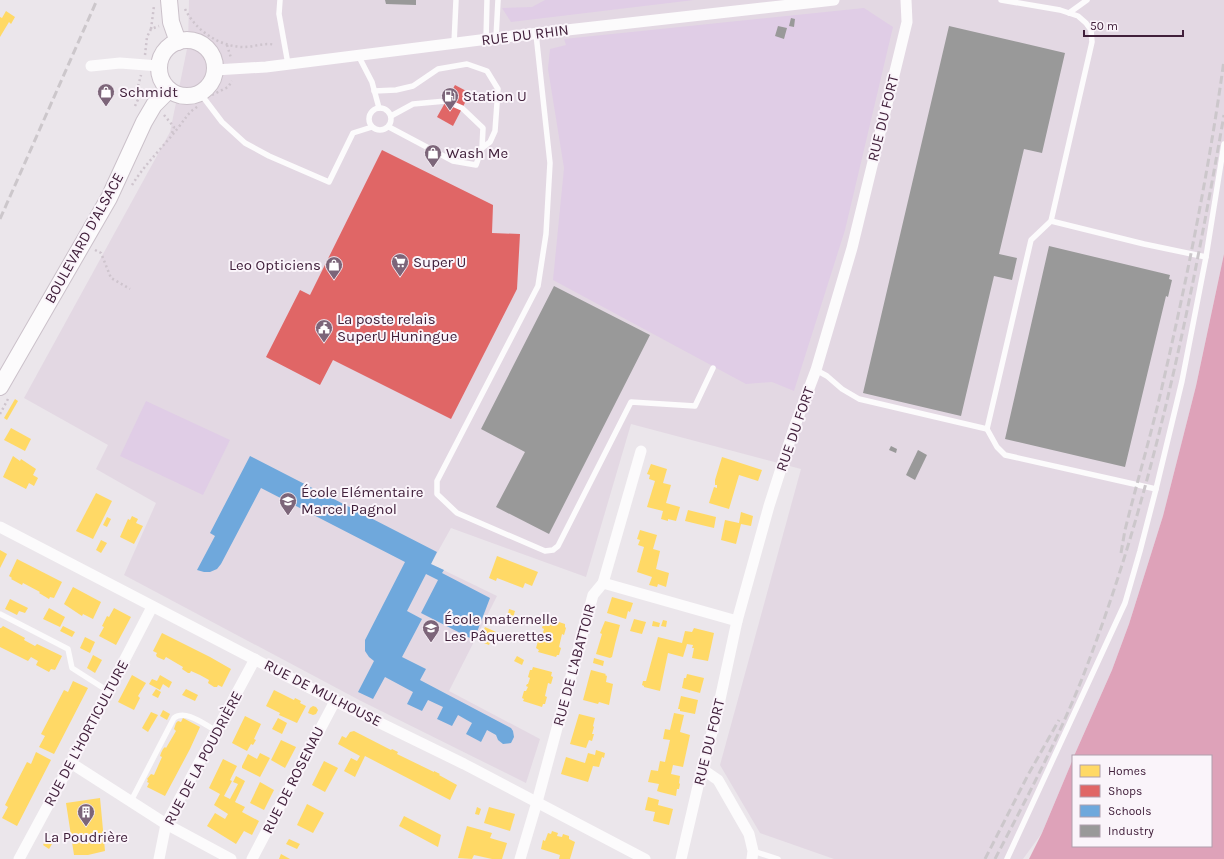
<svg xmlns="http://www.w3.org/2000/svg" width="1224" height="859" font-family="Karla,sans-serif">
  <rect width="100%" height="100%" fill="#ebe6eb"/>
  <!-- built -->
  <path fill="#e3d8e3" d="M189,0H1224V254L1196,386L1163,516L1129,624L1112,670L1074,756H1073V759L1042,833L1023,859H834L760,833L720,765L801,469L631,424L586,577L451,528L431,564L497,596L449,691L540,739L526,783L361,701L124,575L156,503L96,469L108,445L24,398L170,132L188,44Z"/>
  <!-- green -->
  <g fill="#e0cde6">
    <path d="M545,0H694L511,22L502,8L532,7Z"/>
    <path d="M864,8L893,27L845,230L794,391L772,382L746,384L553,280L564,168L548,69L550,49L566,45L564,39Z"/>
    <path d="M146,401L230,440L203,495L120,456Z"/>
  </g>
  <!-- water -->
  <path fill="#dea2b9" d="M1224,254V859H1029L1042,833L1073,759V846H1211V756H1074L1112,670L1129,624L1163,516L1196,386Z"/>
  <!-- homes -->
  <g fill="#ffd966">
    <path d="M6,11L15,17L11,24L9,22L0,37V17L2,18Z"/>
    <path d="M15,399L18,401L7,420L4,418Z"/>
    <path d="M11,428L31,439L25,451L4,440Z"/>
    <path d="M13,456L20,461L21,459L36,469L33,475L38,478L34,486L29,483L26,489L3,477Z"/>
    <path d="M722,457L762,470L758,481L739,475L729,509L709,503L714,487L717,488V485H715V480Z"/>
    <path d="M651,464L667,469L663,483L671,485L666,503L680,507L676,521L668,519V521L661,519L663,511L647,507L655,481L649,479L650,475L647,474Z"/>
    <path d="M96,493L112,501L93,539L76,531Z"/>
    <path d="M688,510L716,517L714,528L685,521Z"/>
    <path d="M741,512L753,516L751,526L741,524L736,544L721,540L725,520L739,523Z"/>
    <path d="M132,516L138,519L136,523L143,526L134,544L120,537L128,519L130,520Z"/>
    <path d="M107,517L111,519L107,527L103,525Z"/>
    <path d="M640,530L657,535L653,549L660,551L656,569L669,573L666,587L658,584L657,587L649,585L652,577L637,572L644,547L638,545L640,540L637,539Z"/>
    <path d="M101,540L107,543L101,553L96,550Z"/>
    <path d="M0,550L7,554L0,568Z"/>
    <path d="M497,556L538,572L532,586L525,583L523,588L497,578L496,581L489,578Z"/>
    <path d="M17,559L62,582L54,598L50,597L49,599L39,593L40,592L23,583L22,585L11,579L12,578L9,576Z"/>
    <path d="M73,587L101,602L93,619L83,614L82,616L64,604Z"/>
    <path d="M612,597L633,603L630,612L628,611L626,619L607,613Z"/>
    <path d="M10,599L28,608L25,613L19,611L17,615L5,609Z"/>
    <path d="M49,608L65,617L60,627L43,619Z"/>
    <path d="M114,608L131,617L116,645L99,636L104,627L102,626L107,616L109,617Z"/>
    <path d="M509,609L515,611L512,621L507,619Z"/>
    <path d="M547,618L565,624V627L566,628L564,635L562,634L559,647L561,648L559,655H557L556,657L538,652L539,650L536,648L538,641L541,642L542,636L544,629L542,628L544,621L546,622Z"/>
    <path d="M634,619L646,622L642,634L630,631Z"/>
    <path d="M663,620L667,621L666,627L661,626Z"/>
    <path d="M605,621L620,625L615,644L612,657L610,658L596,654L602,634L600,633Z"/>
    <path d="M653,621L660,623L659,627L652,626Z"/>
    <path d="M3,626L25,638L24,640L35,646L37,644L62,656L55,670L51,669L49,672L36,665L38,661L31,657L28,661L0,647V628H1Z"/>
    <path d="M63,626L75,632L72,637L60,631Z"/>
    <path d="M485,627L496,632L493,639L482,634Z"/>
    <path d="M694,628L714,633L708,661L692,658L694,648H692L693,645L687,644L683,657L668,653L660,691L644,687V686L642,685L643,681H646L658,637L682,643L685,631L692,632Z"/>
    <path d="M162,633L210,657L231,669L222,687L218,685L217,687H214L208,683L209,680L200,675L191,671L190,673H188L182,669L183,667L166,657L164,660L157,657L156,655L157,653L153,651Z"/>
    <path d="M480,635L491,640L489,645L479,641Z"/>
    <path d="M85,637L95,642L90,653L80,648Z"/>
    <path d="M93,655L102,660L95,673L87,668Z"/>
    <path d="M517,656L524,660L522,665L514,661Z"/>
    <path d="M594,658L604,661L603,666L593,663Z"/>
    <path d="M533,667L552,672L551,676L553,677L551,684L548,683L545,696L547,697L545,704H543L542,707L523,701L524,699L522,698L524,691H526L528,687L526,686L527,684H528L530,678L528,677L530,670H532Z"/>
    <path d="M591,670L606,674L605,675L607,676L606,682L613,684L609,705L599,702L598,704L583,700Z"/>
    <path d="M687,674L704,678L700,693L682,688L684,678H686Z"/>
    <path d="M132,675L146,683L138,696L140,698L134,710L118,702Z"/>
    <path d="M160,675L172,682L169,688L163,684L160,690L149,684L152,679L157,681Z"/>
    <path d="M73,681L88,688L54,754L39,747L45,736L41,734L64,690L68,692Z"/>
    <path d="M156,689L161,692L158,698L152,695Z"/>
    <path d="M186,689L198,695L195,701L182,695Z"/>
    <path d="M274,690L294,700L295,698L301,701L300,703L306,706L297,723L279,715L280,713L266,706Z"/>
    <path d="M681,696L698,700L695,714L680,711V709H678Z"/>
    <path d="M313,706L316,707L318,710L316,714L313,715L308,713L310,708Z"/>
    <path d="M163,710L170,714L167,720L160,716Z"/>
    <path d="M151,712L158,715L148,732L142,728Z"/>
    <path d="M674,713L684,715L680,732L690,735L683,767L673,765L671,774L680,776L679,783L680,784L679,789H677L676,796L660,792L657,791L659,784L648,782L651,770L658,771L660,761L665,762L670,740L663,739L665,729L670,730Z"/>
    <path d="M579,714L595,718L593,726L594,727L592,734H594L592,741L589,740L586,748L570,744Z"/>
    <path d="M245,716L261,724L254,739L256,740L253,745L251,744L247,751L232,743Z"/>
    <path d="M183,718L200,727L190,749L165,796L147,787L149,783L147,782L148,780L147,779L151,774L154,775L162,757L160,756L161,753L163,749L165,747L166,748L176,731L174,729L176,723L178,721L181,722Z"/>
    <path d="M278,718L287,723L282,734L272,729Z"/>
    <path d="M354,731L391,750L392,749L398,752L397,754L434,772V771L440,774L439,775L457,785L450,800L365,756L355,777L344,771L351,758L357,761L360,756L338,744L342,736L346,738L350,732Z"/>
    <path d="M281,740L296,747L285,768L271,760Z"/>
    <path d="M596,750L605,753L604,758L602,757L599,767L593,766L588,782L561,774L566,757L585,763L588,753L595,755Z"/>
    <path d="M36,752L51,760L17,826L2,818L8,807L5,805L27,762L31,764Z"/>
    <path d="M260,753L270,758L260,777L242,768V766L248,754L257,759Z"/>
    <path d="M223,759L237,766L230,780L232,781L224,796L230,799L238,784L233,782L236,776L245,781L235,802L245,807L242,812L259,821L252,835L244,831L236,844L207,826L215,813L225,819L228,814L214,805L220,794L209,788Z"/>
    <path d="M324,761L338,768L325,792L312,785Z"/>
    <path d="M260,782L274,790L264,810L250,803Z"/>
    <path d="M648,797L659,800L658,805L673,809L669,825L653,821L655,812L645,810Z"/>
    <path d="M100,798L105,851L88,855H74L66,803Z"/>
    <path d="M307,804L324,813L313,833L297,825Z"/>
    <path d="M477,807L481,809L479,815L475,814Z"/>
    <path d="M489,807L515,814L510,831L484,823Z"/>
    <path d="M404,816L441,835L438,847L399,826Z"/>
    <path d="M467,826L492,833L490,838L507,843L502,859H492L474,855L472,859L458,858Z"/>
    <path d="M552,831L558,833L557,836L562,837L563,834L569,836V839L575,842L570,859H559L560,855L541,849L543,840L545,841L548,833L551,834Z"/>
    <path d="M289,839L300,844L297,849L286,844Z"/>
    <path d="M46,840L52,844L49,849L43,845Z"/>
    <path d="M281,854L290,859H279Z"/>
  </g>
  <!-- shops -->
  <g fill="#e06666">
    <path d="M455,85L470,93L453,126L437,117Z"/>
    <path d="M382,150L493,205L492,233L520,234L517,289L451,419L333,360L320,385L266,357L300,290L310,295Z"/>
  </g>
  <!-- schools -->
  <path fill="#6fa8dc" d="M250,456L437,552L431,564L444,570L442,573L490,598L474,640L421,613L438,580L426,574L407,611L422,619L402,657L426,669L420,680L511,728L513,731L514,737L511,743L503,744L498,740L496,735L487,730L481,742L466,734L472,723L458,715L452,726L437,719L443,707L428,700L422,711L407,704L413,692L385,677L373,699L358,692L374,661L369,657L365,651V640L405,562L261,488L221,564L217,569L210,572H204L197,570L215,536L210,533Z"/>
  <!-- industry -->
  <g fill="#999">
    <path d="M385,0H416V5L386,4Z"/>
    <path d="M791,18L795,19L794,27L789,26Z"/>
    <path d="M778,26L787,28L784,39L775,36Z"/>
    <path d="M949,26L1065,53L1042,153L1024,149L999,254L1017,258L1012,280L994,276L961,416L863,393Z"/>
    <path d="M1049,246L1170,275L1169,279L1172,280L1168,297L1166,296L1125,467L1005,439Z"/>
    <path d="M554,286L650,335L549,534L496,507L525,452L481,429Z"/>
    <path d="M891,446L897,449L896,453L889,450Z"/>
    <path d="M918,450L927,455L915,480L906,475Z"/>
  </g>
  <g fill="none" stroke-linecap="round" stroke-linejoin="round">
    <!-- secondary casing -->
    <g stroke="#cbc1ca" stroke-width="18">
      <g id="secondary">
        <path d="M169,0L171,22L178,42"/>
        <circle cx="187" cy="68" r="28"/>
        <path d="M0,387L109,198L144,122L154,105L169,90"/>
      </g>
    </g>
    <!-- path -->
    <g stroke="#cec4cd" stroke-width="2.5" stroke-dasharray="2 3" stroke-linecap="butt">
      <path d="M185,9C196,31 220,47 244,47C254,47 265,42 275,45"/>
      <path d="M151,29L154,6"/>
      <path d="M227,45L231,58"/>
      <path d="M145,55L147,37L151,29L159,26"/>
      <path d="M140,95L137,90L141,75"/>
      <path d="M212,95L228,87L232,81"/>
      <path d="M135,106L140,95"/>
      <path d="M164,115L174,127L172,133"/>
      <path d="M132,185C145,164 163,147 178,128C185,119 189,111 199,106"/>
      <path d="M95,250L101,253L111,278L130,289"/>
      <path d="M0,414L8,399"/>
    </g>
    <!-- service -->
    <g stroke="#fcfbfc" stroke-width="5.5">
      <path d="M280,0L279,14L288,64"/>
      <path d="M1069,13L1087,0"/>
      <path d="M536,34L550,163L546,234L538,286L437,481V494L457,513L545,551L553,550L558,546L631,402L695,406L713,368"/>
      <path d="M496,38L498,0"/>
      <path d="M486,40L487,0"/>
      <path d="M454,44L456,0"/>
      <path d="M358,55L372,82L379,108"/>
      <path d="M374,91L396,90L413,86L438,69L467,64L487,71L498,89L495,131L490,142L482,148"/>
      <path d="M200,93L222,122L245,143L269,156L329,182L353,133L372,127"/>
      <circle cx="380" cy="119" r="11"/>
      <path d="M389,127L453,161L476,165L482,148L483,128L462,108L446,101L413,104L391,116"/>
      <path d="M1051,221L1144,244L1206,257"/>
      <path d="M816,370L827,376L842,389L859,399L987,429L997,447L1005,455L1156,489"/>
      <path d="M987,429L1031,240L1051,221L1092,42L1091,30L1086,23L1078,16L1060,10L1001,0"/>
      <path d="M0,614L68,649L72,668L108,691"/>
      <path d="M131,801L174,718C186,709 205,725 217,731"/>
      <path d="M753,851L778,859"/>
      <path d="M1007,859L1125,603L1140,551L1156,489L1182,381L1206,257L1224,144"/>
    </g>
    <!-- minor -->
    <g stroke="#fcfbfc" stroke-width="11">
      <path d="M91,66L120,63L159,66"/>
      <path d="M215,70L266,67L496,38L834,0"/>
      <path d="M0,527L335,701L464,764L645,859"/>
      <path d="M603,583L737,621"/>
      <path d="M71,763L166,824L231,859"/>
      <path d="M702,769L718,780L749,834L753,851L752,859"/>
      <path d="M19,859L71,763L152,607"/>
      <path d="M159,859L166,824L255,659"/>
      <path d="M252,859L335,701"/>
      <path d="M520,859L537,802L593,595L603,583L641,451"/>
      <path d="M681,859L702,769L716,718L737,621L769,506L794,428L816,370L852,248L907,22L906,0"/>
    </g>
    <!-- secondary -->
    <use href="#secondary" stroke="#fcfbfc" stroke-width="16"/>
    <!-- rail -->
    <g stroke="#ccc7cb" stroke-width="3" stroke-dasharray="8 4" stroke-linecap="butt">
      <path d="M0,219L97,0"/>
      <path d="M1121,553L1125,530C1137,482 1151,435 1162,387C1187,279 1209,170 1224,60"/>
      <path d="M985,859L1028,775L1059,720"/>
      <path d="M995,859C1027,797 1060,736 1085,671C1154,492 1191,303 1224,115"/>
    </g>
  </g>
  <!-- icons -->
  <defs>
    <g id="shop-pin" transform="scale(0.9)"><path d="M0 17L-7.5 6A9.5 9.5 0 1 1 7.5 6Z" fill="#7c6579" stroke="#faf4fa"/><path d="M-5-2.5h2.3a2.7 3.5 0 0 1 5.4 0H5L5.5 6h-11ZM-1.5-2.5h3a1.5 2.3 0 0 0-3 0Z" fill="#fff"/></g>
    <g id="fuel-pin" transform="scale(0.9)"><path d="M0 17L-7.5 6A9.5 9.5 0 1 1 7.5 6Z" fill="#7c6579" stroke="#faf4fa"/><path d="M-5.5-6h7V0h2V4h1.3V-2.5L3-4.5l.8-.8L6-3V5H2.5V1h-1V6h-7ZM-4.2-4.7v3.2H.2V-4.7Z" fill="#fff"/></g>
    <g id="supermarket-pin" transform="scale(0.9)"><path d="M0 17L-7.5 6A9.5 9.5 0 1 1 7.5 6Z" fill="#7c6579" stroke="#faf4fa"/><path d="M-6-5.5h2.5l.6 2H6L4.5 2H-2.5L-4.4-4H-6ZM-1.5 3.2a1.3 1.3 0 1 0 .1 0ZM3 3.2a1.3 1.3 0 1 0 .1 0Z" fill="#fff"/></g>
    <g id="civic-pin" transform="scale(0.9)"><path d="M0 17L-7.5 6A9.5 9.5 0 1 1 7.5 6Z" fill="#7c6579" stroke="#faf4fa"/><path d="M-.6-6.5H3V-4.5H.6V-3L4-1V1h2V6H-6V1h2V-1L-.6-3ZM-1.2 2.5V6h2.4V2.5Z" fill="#fff"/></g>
    <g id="school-pin" transform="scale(0.9)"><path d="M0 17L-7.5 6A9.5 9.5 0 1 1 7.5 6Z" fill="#7c6579" stroke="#faf4fa"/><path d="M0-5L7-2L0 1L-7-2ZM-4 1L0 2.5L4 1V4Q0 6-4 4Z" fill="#fff"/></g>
    <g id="building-pin" transform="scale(0.9)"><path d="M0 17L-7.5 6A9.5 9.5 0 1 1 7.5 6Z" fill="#7c6579" stroke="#faf4fa"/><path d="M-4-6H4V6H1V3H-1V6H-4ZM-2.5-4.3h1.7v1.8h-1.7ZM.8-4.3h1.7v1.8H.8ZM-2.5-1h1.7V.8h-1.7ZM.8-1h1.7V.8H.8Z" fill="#fff"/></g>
  </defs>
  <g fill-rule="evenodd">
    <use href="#shop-pin" x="106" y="92"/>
    <use href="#fuel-pin" x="450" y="96"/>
    <use href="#shop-pin" x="433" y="153"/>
    <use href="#supermarket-pin" x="400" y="262"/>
    <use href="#shop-pin" x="334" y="265"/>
    <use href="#civic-pin" x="324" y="328"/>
    <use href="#school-pin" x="288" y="501"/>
    <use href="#school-pin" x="431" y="628"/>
    <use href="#building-pin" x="86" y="812"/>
  </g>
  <g text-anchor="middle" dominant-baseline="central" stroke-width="4" stroke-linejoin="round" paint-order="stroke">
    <!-- street labels -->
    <g font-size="15" fill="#41203b" stroke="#faf4fa">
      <text transform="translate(525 35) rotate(-7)">RUE DU RHIN</text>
      <text transform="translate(883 118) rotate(-76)">RUE DU FORT</text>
      <text transform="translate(84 238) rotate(-61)">BOULEVARD D'ALSACE</text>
      <text transform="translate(795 429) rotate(-71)">RUE DU FORT</text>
      <text transform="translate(574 665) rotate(-75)">RUE DE L'ABATTOIR</text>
      <text transform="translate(323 693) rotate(27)">RUE DE MULHOUSE</text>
      <text transform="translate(86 733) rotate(-62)">RUE DE L'HORTICULTURE</text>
      <text transform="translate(709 742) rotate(-76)">RUE DU FORT</text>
      <text transform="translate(203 758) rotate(-62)">RUE DE LA POUDRIÈRE</text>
      <text transform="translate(293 780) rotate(-63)">RUE DE ROSENAU</text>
    </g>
    <!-- poi labels -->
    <g font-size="15" fill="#41203b" stroke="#faf4fa" text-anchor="start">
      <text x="119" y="92">Schmidt</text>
      <text x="463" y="96">Station U</text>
      <text x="446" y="153">Wash Me</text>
      <text x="413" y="262">Super U</text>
      <text x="321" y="265" text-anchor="end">Leo Opticiens</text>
      <text x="337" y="319">La poste relais<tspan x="337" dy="17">SuperU Huningue</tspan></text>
      <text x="301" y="492">École Elémentaire<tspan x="301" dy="17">Marcel Pagnol</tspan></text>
      <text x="444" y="619">École maternelle<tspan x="444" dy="17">Les Pâquerettes</tspan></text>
      <text x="86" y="837" text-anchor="middle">La Poudrière</text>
    </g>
  </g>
  <!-- legend -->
  <rect x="1072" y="755" width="140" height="92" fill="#faf4fa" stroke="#b09fae"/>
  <rect x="1080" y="765" width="20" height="12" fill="#ffd966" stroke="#b09fae"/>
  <text x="1108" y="775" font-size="12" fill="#41203b">Homes</text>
  <rect x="1080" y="785" width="20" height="12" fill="#e06666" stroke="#b09fae"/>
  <text x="1108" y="795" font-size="12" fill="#41203b">Shops</text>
  <rect x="1080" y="805" width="20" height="12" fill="#6fa8dc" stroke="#b09fae"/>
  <text x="1108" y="815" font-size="12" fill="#41203b">Schools</text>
  <rect x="1080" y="825" width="20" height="12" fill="#999999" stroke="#b09fae"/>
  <text x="1108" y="835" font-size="12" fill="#41203b">Industry</text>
  <!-- scale -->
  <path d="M1084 30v6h99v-6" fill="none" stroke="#41203b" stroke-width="2"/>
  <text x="1090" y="30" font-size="12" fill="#41203b" stroke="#faf4fa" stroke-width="3" paint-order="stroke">50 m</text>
</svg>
